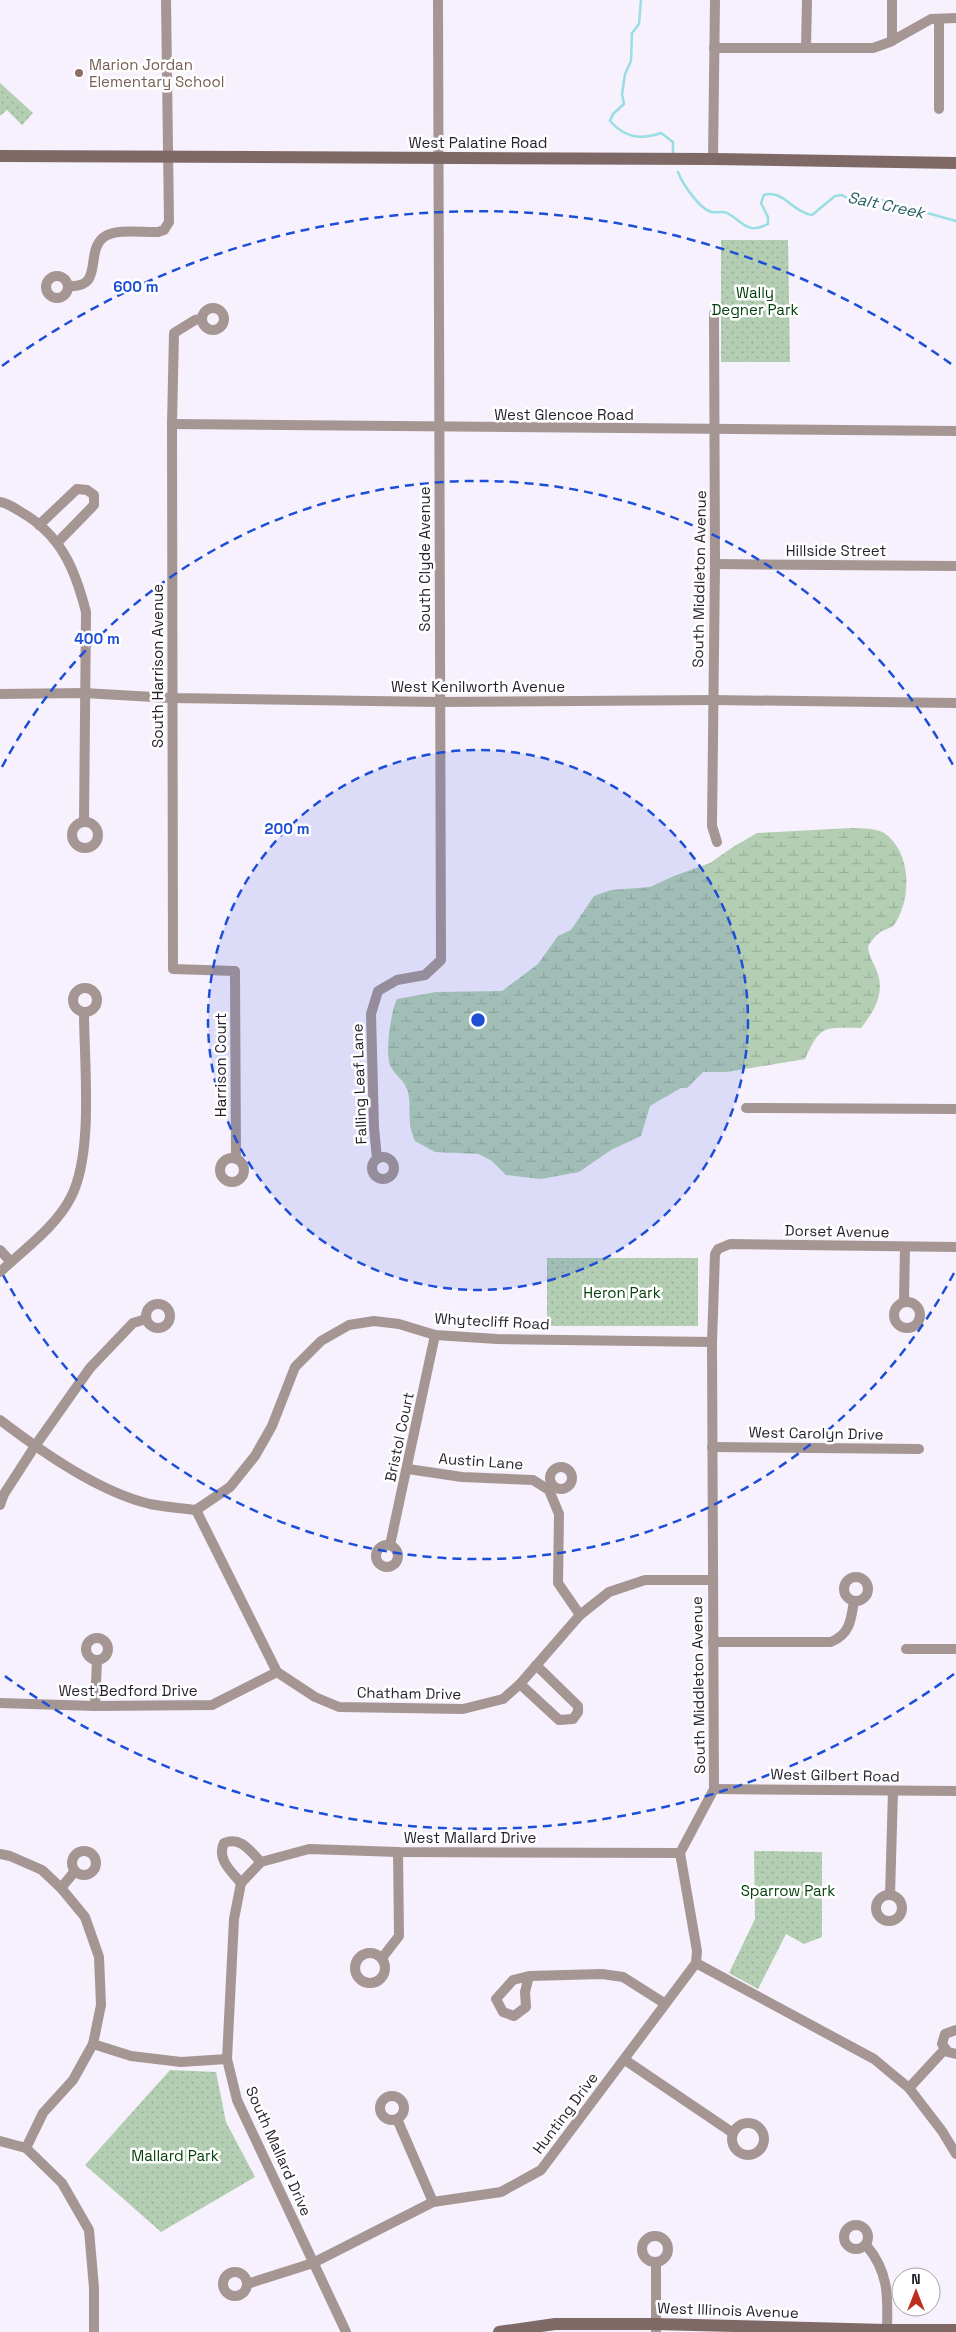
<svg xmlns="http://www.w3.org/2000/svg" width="956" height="2332" font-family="'Space Grotesk',sans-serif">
  <defs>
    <pattern id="wetland-marsh" width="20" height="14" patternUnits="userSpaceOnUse" patternTransform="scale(1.25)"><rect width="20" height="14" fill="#b3ceb2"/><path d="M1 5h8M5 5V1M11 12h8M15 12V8" fill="none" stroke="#9ab099"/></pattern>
    <pattern id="park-dots" width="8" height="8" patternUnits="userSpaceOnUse" patternTransform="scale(1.25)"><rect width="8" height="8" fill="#b3ceb2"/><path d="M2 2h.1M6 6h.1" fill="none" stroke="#9ab099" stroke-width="1.8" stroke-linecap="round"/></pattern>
  </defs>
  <rect width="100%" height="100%" fill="#f6f1fd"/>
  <!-- wetland -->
  <path fill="url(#wetland-marsh)" d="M851,828C863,829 878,827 888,836C911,856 911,897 896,922C892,930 884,928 878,934C874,937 871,942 868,946C869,956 872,960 876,969C886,992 875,1010 861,1028C824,1028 821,1024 805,1059L727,1072H703L687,1088H681L650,1106L641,1136L611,1150L579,1172L541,1179L506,1175L492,1161L479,1154L435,1152L415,1141C406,1122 412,1110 408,1092C406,1082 395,1075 391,1067C384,1055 391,1011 397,999L436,992L502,991L538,964L558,936L571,930L594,896L611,890L650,887L674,876L710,863L733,847L757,833Z"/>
  <!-- park -->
  <g fill="url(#park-dots)">
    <path d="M0,83L33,113L22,125L7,110L0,116Z"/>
    <path d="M721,240H788L790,362H721Z"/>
    <rect x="547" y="1258" width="151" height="68"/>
    <path d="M754,1851L822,1852V1937L804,1944L786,1934L758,1989L729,1973L755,1919Z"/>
    <path d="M170,2070L216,2072L226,2122L255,2177L161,2232L85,2165Z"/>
  </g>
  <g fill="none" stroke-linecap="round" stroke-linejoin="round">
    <!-- stream -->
    <g stroke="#98dee2" stroke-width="2.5">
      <path d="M641,0L639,24L632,33L631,61L625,74L622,94L624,104L613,114L610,121C625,138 641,140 661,133L673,142V153"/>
      <path d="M678,172C682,183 700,210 712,212C718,213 721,211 727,213C744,222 747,235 768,224V217L761,203L764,195C783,189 792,212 812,215L835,196L842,195L852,201L865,202L873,199L885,201L956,221"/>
    </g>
    <!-- minor -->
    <g stroke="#a59694" stroke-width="10">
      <path d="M892,0V41"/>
      <path d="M939,19V109"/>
      <path d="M714,48H873L890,42L931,19L956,18"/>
      <path d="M806,48L807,0"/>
      <path d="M713,159L715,0"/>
      <circle cx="57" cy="287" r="11"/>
      <path d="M68,286C105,289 84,252 104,237C117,228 143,233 158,232L164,230L169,222L166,0"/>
      <circle cx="213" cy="319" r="11"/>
      <path d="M714,314L715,564L712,826L717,842"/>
      <path d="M202,319L195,320L174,333L172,424L173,969L235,971L236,1159"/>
      <path d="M172,424L956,431"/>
      <path d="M0,502C8,503 14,508 21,512C61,535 75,569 86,612L84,822"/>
      <path d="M39,525L77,489L87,490L94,495V505L57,543"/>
      <path d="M715,564L956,566"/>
      <path d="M0,694L84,693L171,698L439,702L713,700L956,703"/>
      <circle cx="85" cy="835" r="13"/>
      <circle cx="85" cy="1000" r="12"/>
      <path d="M746,1108L956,1109"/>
      <circle cx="383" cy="1168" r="11"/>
      <circle cx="232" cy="1170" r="12"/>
      <path d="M377,1159L374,1127L371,1014L378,991L397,980L425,975L441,960L438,0"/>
      <path d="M956,1247L730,1244L718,1249L715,1254L712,1342L714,1789L680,1853L697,1951L696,1963L874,2059L909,2088L942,2131L956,2154"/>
      <path d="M0,1250L11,1262"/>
      <path d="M0,1272C23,1250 56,1227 71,1197C94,1152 84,1063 84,1012"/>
      <path d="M904,1302L905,1247"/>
      <circle cx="907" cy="1315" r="13"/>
      <circle cx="158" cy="1316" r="12"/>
      <path d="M0,1420C42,1452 99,1492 150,1504C165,1507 181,1508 196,1510L230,1487L255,1456L272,1426L295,1367L321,1341L349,1325L374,1321L399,1324L435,1335L497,1339L712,1342"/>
      <path d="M712,1447L919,1449"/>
      <circle cx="561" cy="1478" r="11"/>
      <path d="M408,1469L462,1477L533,1480L549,1490L559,1514L558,1583L580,1615"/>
      <path d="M0,1505L4,1494L35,1446L90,1368L133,1323L146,1319"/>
      <path d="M196,1510L277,1672L315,1697L339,1707L463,1709L503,1699L520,1684L580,1615L609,1592L645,1580H712"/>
      <path d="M390,1545L435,1335"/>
      <circle cx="387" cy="1556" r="11"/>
      <circle cx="856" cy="1589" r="12"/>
      <circle cx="97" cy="1649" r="11"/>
      <path d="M713,1642H831C850,1634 851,1620 854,1601"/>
      <path d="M906,1649H956"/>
      <path d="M520,1684L559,1720L573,1719L578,1712V1706L536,1665"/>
      <path d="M0,1703L95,1706L212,1705L277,1672"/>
      <path d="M95,1706L97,1660"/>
      <path d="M714,1789L956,1791"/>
      <circle cx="84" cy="1863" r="12"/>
      <path d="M0,1854L10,1856L42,1870L61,1888L85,1917L99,1957L101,2005L93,2044L73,2080L43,2113L26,2148L0,2141"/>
      <path d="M241,1883L234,1919L227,2059L237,2100L346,2332"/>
      <path d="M241,1883L261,1862L309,1849L398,1852L680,1853"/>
      <path d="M241,1883C232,1872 216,1859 224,1843C241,1836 250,1851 261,1862"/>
      <path d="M61,1888L75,1871"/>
      <path d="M890,1895L893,1791"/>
      <circle cx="889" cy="1908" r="13"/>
      <circle cx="370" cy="1968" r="15"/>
      <path d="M382,1958L399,1936L398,1852"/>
      <path d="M529,1976L525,1992L526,2007L514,2016L503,2012L496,1999L513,1980L529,1976L602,1974L623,1977L664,2003"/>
      <path d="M956,2030L945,2034L942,2044L948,2052L956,2054"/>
      <path d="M93,2044L131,2056L181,2062L227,2059"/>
      <path d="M625,2060L733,2133"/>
      <path d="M909,2088L945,2049"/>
      <circle cx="392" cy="2108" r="12"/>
      <path d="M397,2119L433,2202"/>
      <circle cx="748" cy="2139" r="16"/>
      <path d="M26,2148L62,2183L89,2230L94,2288V2332"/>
      <circle cx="856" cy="2237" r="12"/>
      <circle cx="655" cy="2249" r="13"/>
      <path d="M866,2245C889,2272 888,2296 887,2330"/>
      <path d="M656,2263V2332"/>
      <circle cx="235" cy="2284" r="12"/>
      <path d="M247,2284L313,2263L433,2202L501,2192L541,2170L696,1963"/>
    </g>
    <!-- secondary -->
    <g stroke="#7f6967" stroke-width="12">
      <path d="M0,156L713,159L956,163"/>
      <path d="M499,2332L555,2324H656L887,2330H956"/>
    </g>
  </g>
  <!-- distance rings -->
  <circle cx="478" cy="1020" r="270" fill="#1d4ed8" fill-opacity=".12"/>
  <g fill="none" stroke="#1d4ed8" stroke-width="2.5" stroke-dasharray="9 6">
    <circle cx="478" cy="1020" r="270"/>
    <path d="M954 1273A539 539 0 0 1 2 1273M2 767A539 539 0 0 1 954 767"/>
    <path d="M954 1674A809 809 0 0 1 2 1674M2 366A809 809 0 0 1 954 366"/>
  </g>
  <!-- markers -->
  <circle fill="#8d6e63" stroke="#fff" stroke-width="2" cx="79" cy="73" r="5"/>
  <g text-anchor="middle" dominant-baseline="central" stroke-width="5" stroke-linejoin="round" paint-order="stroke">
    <!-- education labels -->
    <g font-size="15" fill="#785e54" stroke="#fff" text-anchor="start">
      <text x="89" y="64">Marion Jordan<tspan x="89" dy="17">Elementary School</tspan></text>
    </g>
    <!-- street labels -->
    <g font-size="15" fill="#241f2a" stroke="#fff">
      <text x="478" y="142">West Palatine Road</text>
      <text x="564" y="414">West Glencoe Road</text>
      <text x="836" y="550">Hillside Street</text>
      <text transform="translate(424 559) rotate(-90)">South Clyde Avenue</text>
      <text transform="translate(699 579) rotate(-89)">South Middleton Avenue</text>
      <text transform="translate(157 666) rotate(-90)">South Harrison Avenue</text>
      <text x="478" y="686">West Kenilworth Avenue</text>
      <text transform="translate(220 1065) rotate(-90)">Harrison Court</text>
      <text transform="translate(359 1084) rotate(-92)">Falling Leaf Lane</text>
      <text transform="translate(837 1231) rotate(1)">Dorset Avenue</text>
      <text transform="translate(492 1321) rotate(3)">Whytecliff Road</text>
      <text transform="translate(816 1433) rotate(1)">West Carolyn Drive</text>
      <text transform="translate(399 1437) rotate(-78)">Bristol Court</text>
      <text transform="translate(481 1461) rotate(4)">Austin Lane</text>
      <text transform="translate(698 1685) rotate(-91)">South Middleton Avenue</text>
      <text x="128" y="1690">West Bedford Drive</text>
      <text transform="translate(409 1693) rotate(1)">Chatham Drive</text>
      <text transform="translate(835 1775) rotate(1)">West Gilbert Road</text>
      <text x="470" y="1837">West Mallard Drive</text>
      <text transform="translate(565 2113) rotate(-53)">Hunting Drive</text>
      <text transform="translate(279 2151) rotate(66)">South Mallard Drive</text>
      <text transform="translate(728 2310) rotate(2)">West Illinois Avenue</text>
    </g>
    <!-- park labels -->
    <g font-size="15" fill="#05410d" stroke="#fff">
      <text x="755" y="292">Wally<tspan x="755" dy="17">Degner Park</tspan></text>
      <text x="622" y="1292">Heron Park</text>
      <text x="788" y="1890">Sparrow Park</text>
      <text x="175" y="2155">Mallard Park</text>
    </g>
    <!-- water labels -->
    <g font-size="16" font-style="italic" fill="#276064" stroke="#fff">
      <text transform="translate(886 205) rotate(12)">Salt Creek</text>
    </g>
  </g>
  <circle cx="478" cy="1020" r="8" fill="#1d4ed8" stroke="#fff" stroke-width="2.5"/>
  <g font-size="15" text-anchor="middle" font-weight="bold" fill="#1d4ed8" stroke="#fff" stroke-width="5" stroke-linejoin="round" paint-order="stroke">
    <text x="136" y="292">600 m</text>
    <text x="97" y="644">400 m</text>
    <text x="287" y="834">200 m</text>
  </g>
  <!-- north arrow -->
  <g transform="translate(916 2292)"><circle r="24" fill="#ffffff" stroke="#a7a5aa"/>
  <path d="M0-4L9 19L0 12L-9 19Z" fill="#bc2f1e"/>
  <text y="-8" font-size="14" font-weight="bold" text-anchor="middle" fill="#241f2a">N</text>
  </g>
</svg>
